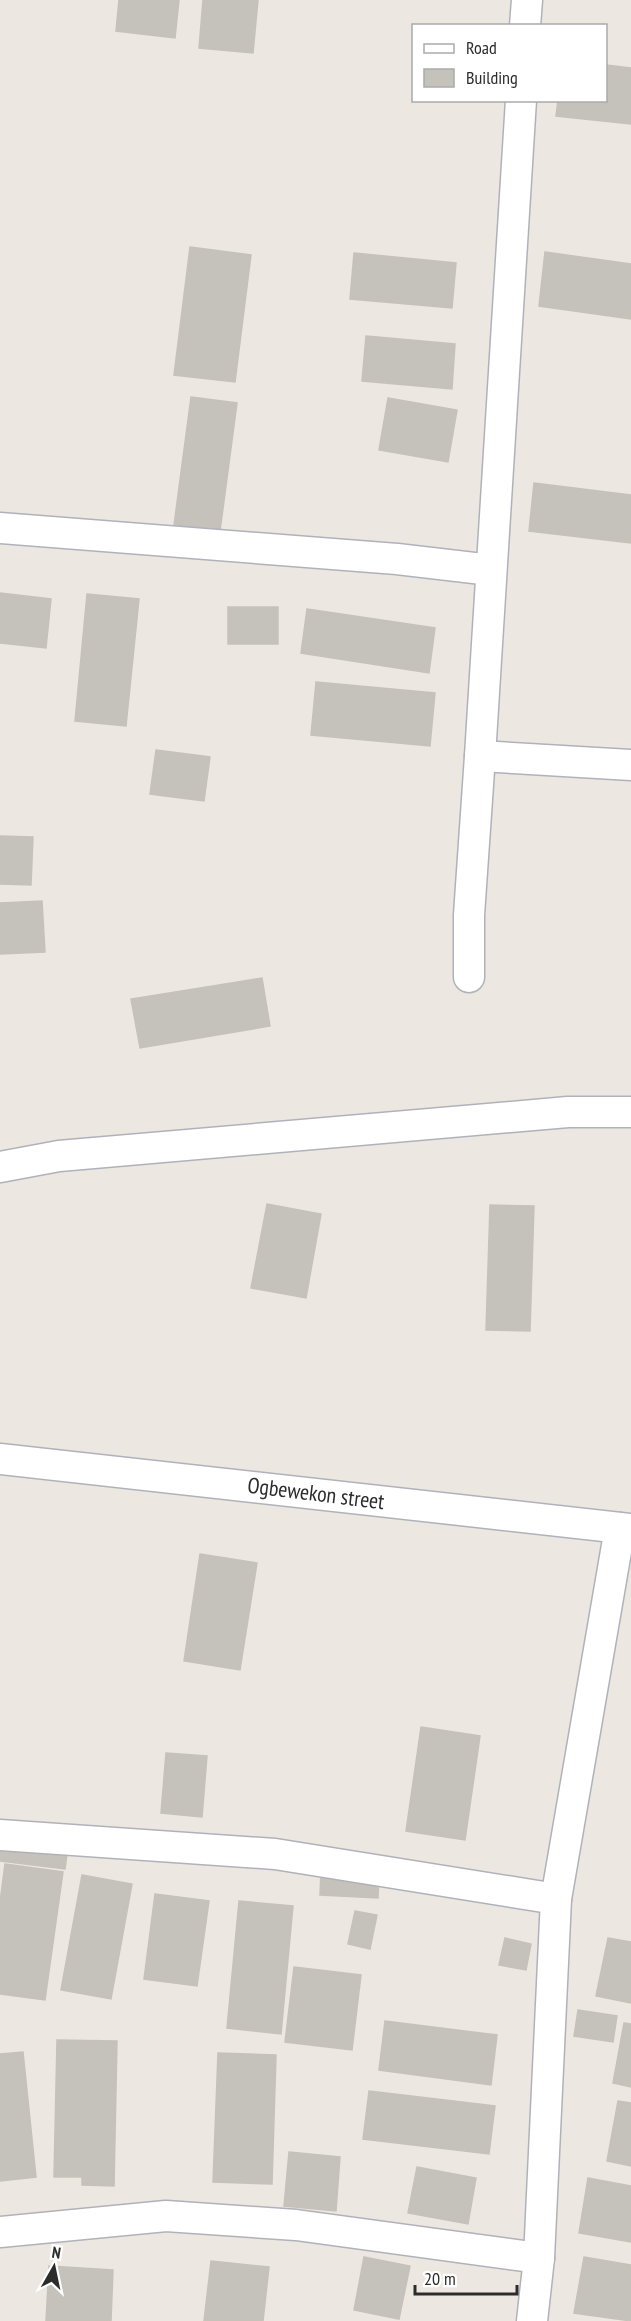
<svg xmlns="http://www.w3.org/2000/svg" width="631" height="2321" font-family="'PT Sans Narrow',sans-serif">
  <rect width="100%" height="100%" fill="#ece7e0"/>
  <!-- building -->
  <g fill="#c5c1bb" stroke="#c7c2b9" stroke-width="1.5">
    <path d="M119,0H179L175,38L116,31Z"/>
    <path d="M203,0H258L253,53L199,48Z"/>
    <path d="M606,65L631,68V124L556,116L558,100H606Z"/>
    <path d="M190,247L251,255L235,382L174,375Z"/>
    <path d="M545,252L631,264V319L539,306Z"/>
    <path d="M354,253L456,263L452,308L350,299Z"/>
    <path d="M366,336L455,344L452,389L362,381Z"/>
    <path d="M191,397L237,403L220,531L174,525Z"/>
    <path d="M388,398L457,410L448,462L379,450Z"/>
    <path d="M534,483L631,495V543L529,531Z"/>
    <path d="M0,593L51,599L46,648L0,643Z"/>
    <path d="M87,594L139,599L126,726L75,721Z"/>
    <rect x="228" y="607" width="50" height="37"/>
    <path d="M307,609L435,628L429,673L301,653Z"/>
    <path d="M316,682L435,693L430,746L311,735Z"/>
    <path d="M156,750L210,757L204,801L150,794Z"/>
    <path d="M0,836L33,837L31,885L0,884Z"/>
    <path d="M42,901L45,952L0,954V903Z"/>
    <path d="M262,978L270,1026L140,1048L131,999Z"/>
    <path d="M267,1204L321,1214L306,1298L251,1288Z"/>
    <path d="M490,1205L534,1206L530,1331L486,1330Z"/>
    <path d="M200,1554L257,1563L240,1670L184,1661Z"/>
    <path d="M421,1727L480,1736L465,1840L406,1831Z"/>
    <path d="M166,1753L207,1756L202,1817L161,1813Z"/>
    <path d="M2,1838L68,1847L65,1869L0,1861Z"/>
    <path d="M5,1864L63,1872L45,2000L0,1994V1902Z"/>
    <path d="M321,1870L379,1873L378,1898L320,1895Z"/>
    <path d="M82,1875L132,1884L111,1999L61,1990Z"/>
    <path d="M155,1894L209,1901L197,1986L144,1979Z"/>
    <path d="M239,1901L293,1906L281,2034L227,2028Z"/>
    <path d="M355,1911L377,1915L370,1949L348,1944Z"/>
    <path d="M505,1938L531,1944L526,1970L499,1965Z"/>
    <path d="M608,1938L631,1942V2003L596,1996Z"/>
    <path d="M294,1967L361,1975L352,2050L285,2042Z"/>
    <path d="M578,2010L617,2016L613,2042L574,2036Z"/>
    <path d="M385,2021L497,2035L491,2085L379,2070Z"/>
    <path d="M624,2023L631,2024V2087L613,2083Z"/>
    <path d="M57,2040L117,2041L114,2186L82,2185V2177H54Z"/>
    <path d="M23,2052L36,2177L0,2181V2054Z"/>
    <path d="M218,2053L276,2055L272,2184L213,2182Z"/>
    <path d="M369,2091L495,2106L489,2154L363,2139Z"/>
    <path d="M618,2101L631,2103V2166L607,2161Z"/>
    <path d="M289,2152L340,2157L336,2211L284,2206Z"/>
    <path d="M417,2167L476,2178L468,2224L408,2213Z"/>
    <path d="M588,2178L631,2186V2242L579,2233Z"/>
    <path d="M364,2257L410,2266L399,2319L354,2310Z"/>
    <path d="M584,2257L631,2265V2321L574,2313Z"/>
    <path d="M211,2261L269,2267L263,2321H204Z"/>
    <path d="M49,2266L113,2270L111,2321H46Z"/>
  </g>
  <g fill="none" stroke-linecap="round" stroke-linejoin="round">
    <!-- street casing -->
    <g stroke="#b0b2bb" stroke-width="33">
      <g id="street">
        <path d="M525,26L527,0"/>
        <path d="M521,100L480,756L631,765"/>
        <path d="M0,528L397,559L491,570"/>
        <path d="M469,977V915L480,756"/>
        <path d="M0,1167L59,1156L568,1112H631"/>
        <path d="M0,1459L631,1529"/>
        <path d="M0,1835L275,1854L556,1899"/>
        <path d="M0,2232L166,2216L296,2225L539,2258"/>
        <path d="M532,2321L539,2258L556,1899L620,1528"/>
      </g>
    </g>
    <!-- street -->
    <use href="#street" stroke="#fff" stroke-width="30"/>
  </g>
  <g text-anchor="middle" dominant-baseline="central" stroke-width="4.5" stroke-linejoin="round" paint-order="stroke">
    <!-- street labels -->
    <g font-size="22" fill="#2c2c2c" stroke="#fff">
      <text transform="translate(316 1493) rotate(7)">Ogbewekon street</text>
    </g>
  </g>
  <!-- legend -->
  <rect x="412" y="24" width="195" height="78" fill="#ffffff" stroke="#ababab" stroke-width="1.5"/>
  <rect x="424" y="44" width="30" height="9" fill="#ffffff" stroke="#ababab" stroke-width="1.5"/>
  <text x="466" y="54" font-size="18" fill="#2c2c2c">Road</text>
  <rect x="424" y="69" width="30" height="18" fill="#c5c1bb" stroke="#ababab" stroke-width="1.5"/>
  <text x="466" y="84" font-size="18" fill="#2c2c2c">Building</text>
  <!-- north arrow -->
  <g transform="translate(54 2267) rotate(9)" stroke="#ffffff" stroke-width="4.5" paint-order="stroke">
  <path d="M0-4.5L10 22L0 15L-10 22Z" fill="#2c2c2c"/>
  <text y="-9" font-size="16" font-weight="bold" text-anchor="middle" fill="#2c2c2c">N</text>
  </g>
  <!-- scale -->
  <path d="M415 2285v9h102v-9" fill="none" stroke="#2c2c2c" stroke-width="3"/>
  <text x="424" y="2285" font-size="18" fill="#2c2c2c" stroke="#ffffff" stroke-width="4.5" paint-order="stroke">20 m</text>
</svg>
